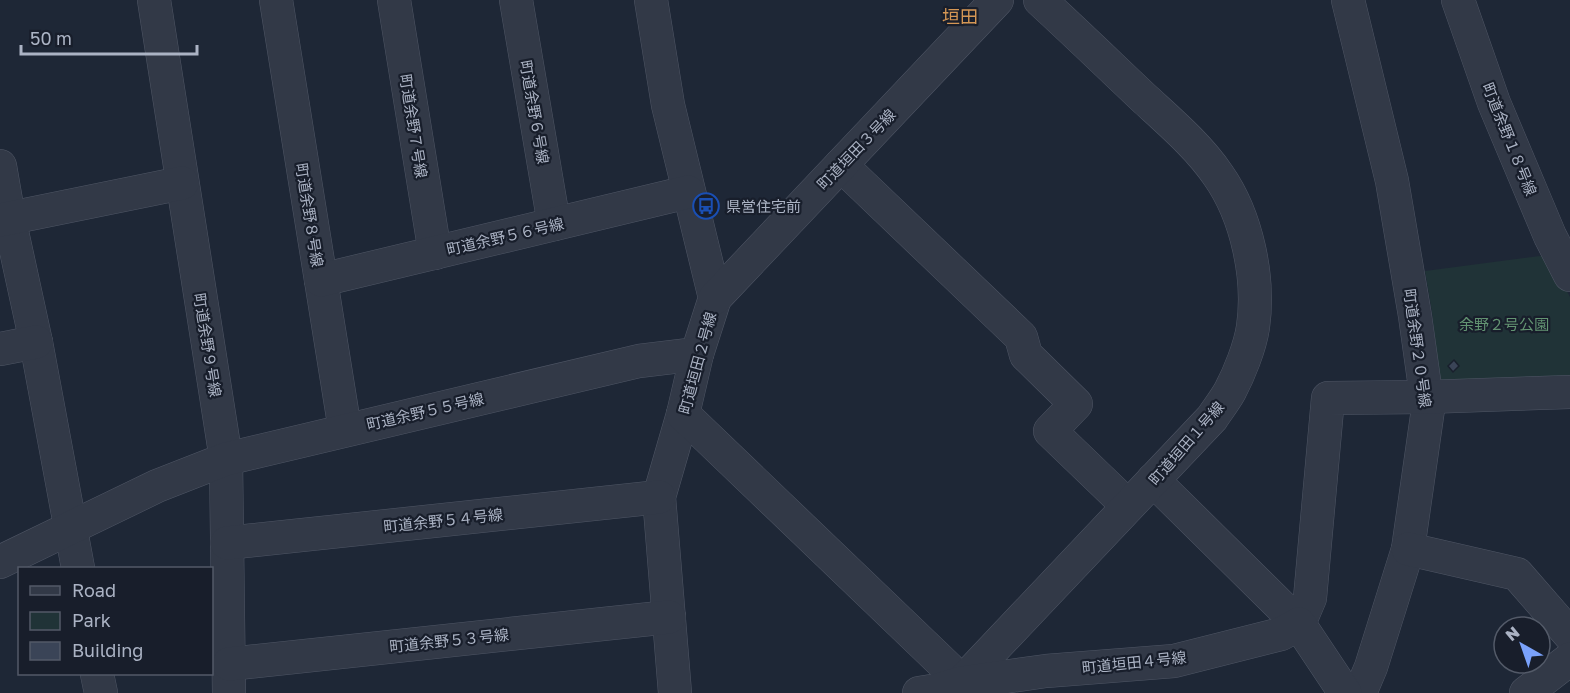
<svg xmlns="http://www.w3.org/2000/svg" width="1570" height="693" font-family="'Golos Text','Noto Sans JP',sans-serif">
  <rect width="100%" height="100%" fill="#1e2736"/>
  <!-- green -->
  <path fill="#203337" d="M1548,255L1570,297V383L1448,388L1439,377L1432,312L1425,271Z"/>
  <!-- building -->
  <path fill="#3a4457" stroke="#19202d" stroke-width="1.5" d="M1454,360L1459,366L1453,372L1448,366Z"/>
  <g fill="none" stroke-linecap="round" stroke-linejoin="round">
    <!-- minor casing -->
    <g stroke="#4f5665" stroke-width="34">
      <g id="minor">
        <path d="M154,0L226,459L229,693"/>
        <path d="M276,0L345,430"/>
        <path d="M394,0L435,253"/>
        <path d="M516,0L554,224"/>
        <path d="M651,0L668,105L715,298L697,354L683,414L659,497L675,693"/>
        <path d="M1348,0L1392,181L1415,316L1428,409L1408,549L1371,667L1360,693"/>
        <path d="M1458,0L1494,103L1550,236L1570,275"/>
        <path d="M841,165L1021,337L1026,355L1076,404L1050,431L1128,506"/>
        <path d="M0,166L9,218L36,342L78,568"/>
        <path d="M0,220L182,183"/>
        <path d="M321,280L688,192"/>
        <path d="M715,298L997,0"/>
        <path d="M0,349L36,342"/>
        <path d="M683,414L948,668L961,683L963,693"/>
        <path d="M1153,480L1299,624L1310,598L1328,398L1426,397L1570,392"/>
        <path d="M227,543L659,497"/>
        <path d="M1408,549L1517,574L1570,635"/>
        <path d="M0,562L157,486L226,459L639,361L697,354"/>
        <path d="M229,664L669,617"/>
        <path d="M97,674L101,693"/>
        <path d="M961,683L1212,418C1218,409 1225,400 1230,391C1239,374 1250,347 1253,327C1260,278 1247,216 1218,175C1199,147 1171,123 1146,100C1111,67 1076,33 1040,0"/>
        <path d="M919,693L938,690L961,683L1046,671L1174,661L1281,634L1299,624L1345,693"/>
        <path d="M1526,693L1570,659"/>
      </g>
    </g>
    <!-- minor -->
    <use href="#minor" stroke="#323947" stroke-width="33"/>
  </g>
  <!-- icons -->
  <defs>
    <g id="bus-ring" transform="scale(1.35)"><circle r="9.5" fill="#181e2b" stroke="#1a4fb4" stroke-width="1.5"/><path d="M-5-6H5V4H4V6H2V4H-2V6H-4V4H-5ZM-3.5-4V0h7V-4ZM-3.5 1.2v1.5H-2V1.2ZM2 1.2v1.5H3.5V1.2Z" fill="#1a4fb4"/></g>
  </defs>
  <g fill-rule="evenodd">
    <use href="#bus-ring" x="706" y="206"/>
  </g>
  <g text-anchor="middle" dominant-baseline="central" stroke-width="4.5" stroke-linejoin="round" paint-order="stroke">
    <!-- street labels -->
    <g font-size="15" fill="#abb3c4" stroke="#181e2b">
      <text transform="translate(535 112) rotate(80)">町道余野６号線</text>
      <text transform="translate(414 126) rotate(81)">町道余野７号線</text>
      <text transform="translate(1510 139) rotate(68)">町道余野１８号線</text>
      <text transform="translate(856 149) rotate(-46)">町道垣田３号線</text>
      <text transform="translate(310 215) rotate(81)">町道余野８号線</text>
      <text transform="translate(505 236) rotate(-13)">町道余野５６号線</text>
      <text transform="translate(208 345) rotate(81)">町道余野９号線</text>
      <text transform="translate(1418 348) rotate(82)">町道余野２０号線</text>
      <text transform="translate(697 363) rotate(-75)">町道垣田２号線</text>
      <text transform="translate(425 411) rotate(-13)">町道余野５５号線</text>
      <text transform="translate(1186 443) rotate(-49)">町道垣田１号線</text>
      <text transform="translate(443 520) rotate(-6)">町道余野５４号線</text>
      <text transform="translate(449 640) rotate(-6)">町道余野５３号線</text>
      <text transform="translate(1134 662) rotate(-6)">町道垣田４号線</text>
    </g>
    <!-- poi labels -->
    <g font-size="15" fill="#abb3c4" stroke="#181e2b" text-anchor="start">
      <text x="726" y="206">県営住宅前</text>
    </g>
    <!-- park labels -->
    <g font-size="15" fill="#639472" stroke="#181e2b">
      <text x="1504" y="324">余野２号公園</text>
    </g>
    <!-- quarter labels -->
    <g font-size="18" fill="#d59755" stroke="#181e2b">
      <text x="960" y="16">垣田</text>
    </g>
  </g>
  <!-- legend -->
  <rect x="18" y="567" width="195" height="108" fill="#181e2b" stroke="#535a68" stroke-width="1.5"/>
  <rect x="30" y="586" width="30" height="9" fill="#323947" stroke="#535a68" stroke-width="1.5"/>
  <text x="72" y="597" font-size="18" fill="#abb3c4">Road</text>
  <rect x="30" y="612" width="30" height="18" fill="#203337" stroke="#535a68" stroke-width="1.5"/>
  <text x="72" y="627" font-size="18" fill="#abb3c4">Park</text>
  <rect x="30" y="642" width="30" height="18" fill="#3a4457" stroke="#535a68" stroke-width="1.5"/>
  <text x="72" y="657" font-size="18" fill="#abb3c4">Building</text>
  <!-- north arrow -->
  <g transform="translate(1522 645) rotate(320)"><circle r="28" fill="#181e2b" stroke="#535a68" stroke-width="1.5"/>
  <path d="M0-4.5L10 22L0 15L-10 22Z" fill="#7aa2fb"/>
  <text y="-9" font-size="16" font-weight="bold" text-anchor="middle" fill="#abb3c4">N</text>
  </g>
  <!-- scale -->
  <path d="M21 45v9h176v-9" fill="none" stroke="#abb3c4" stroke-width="3"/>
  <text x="30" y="45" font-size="18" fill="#abb3c4" stroke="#181e2b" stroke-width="4.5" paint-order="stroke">50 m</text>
</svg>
